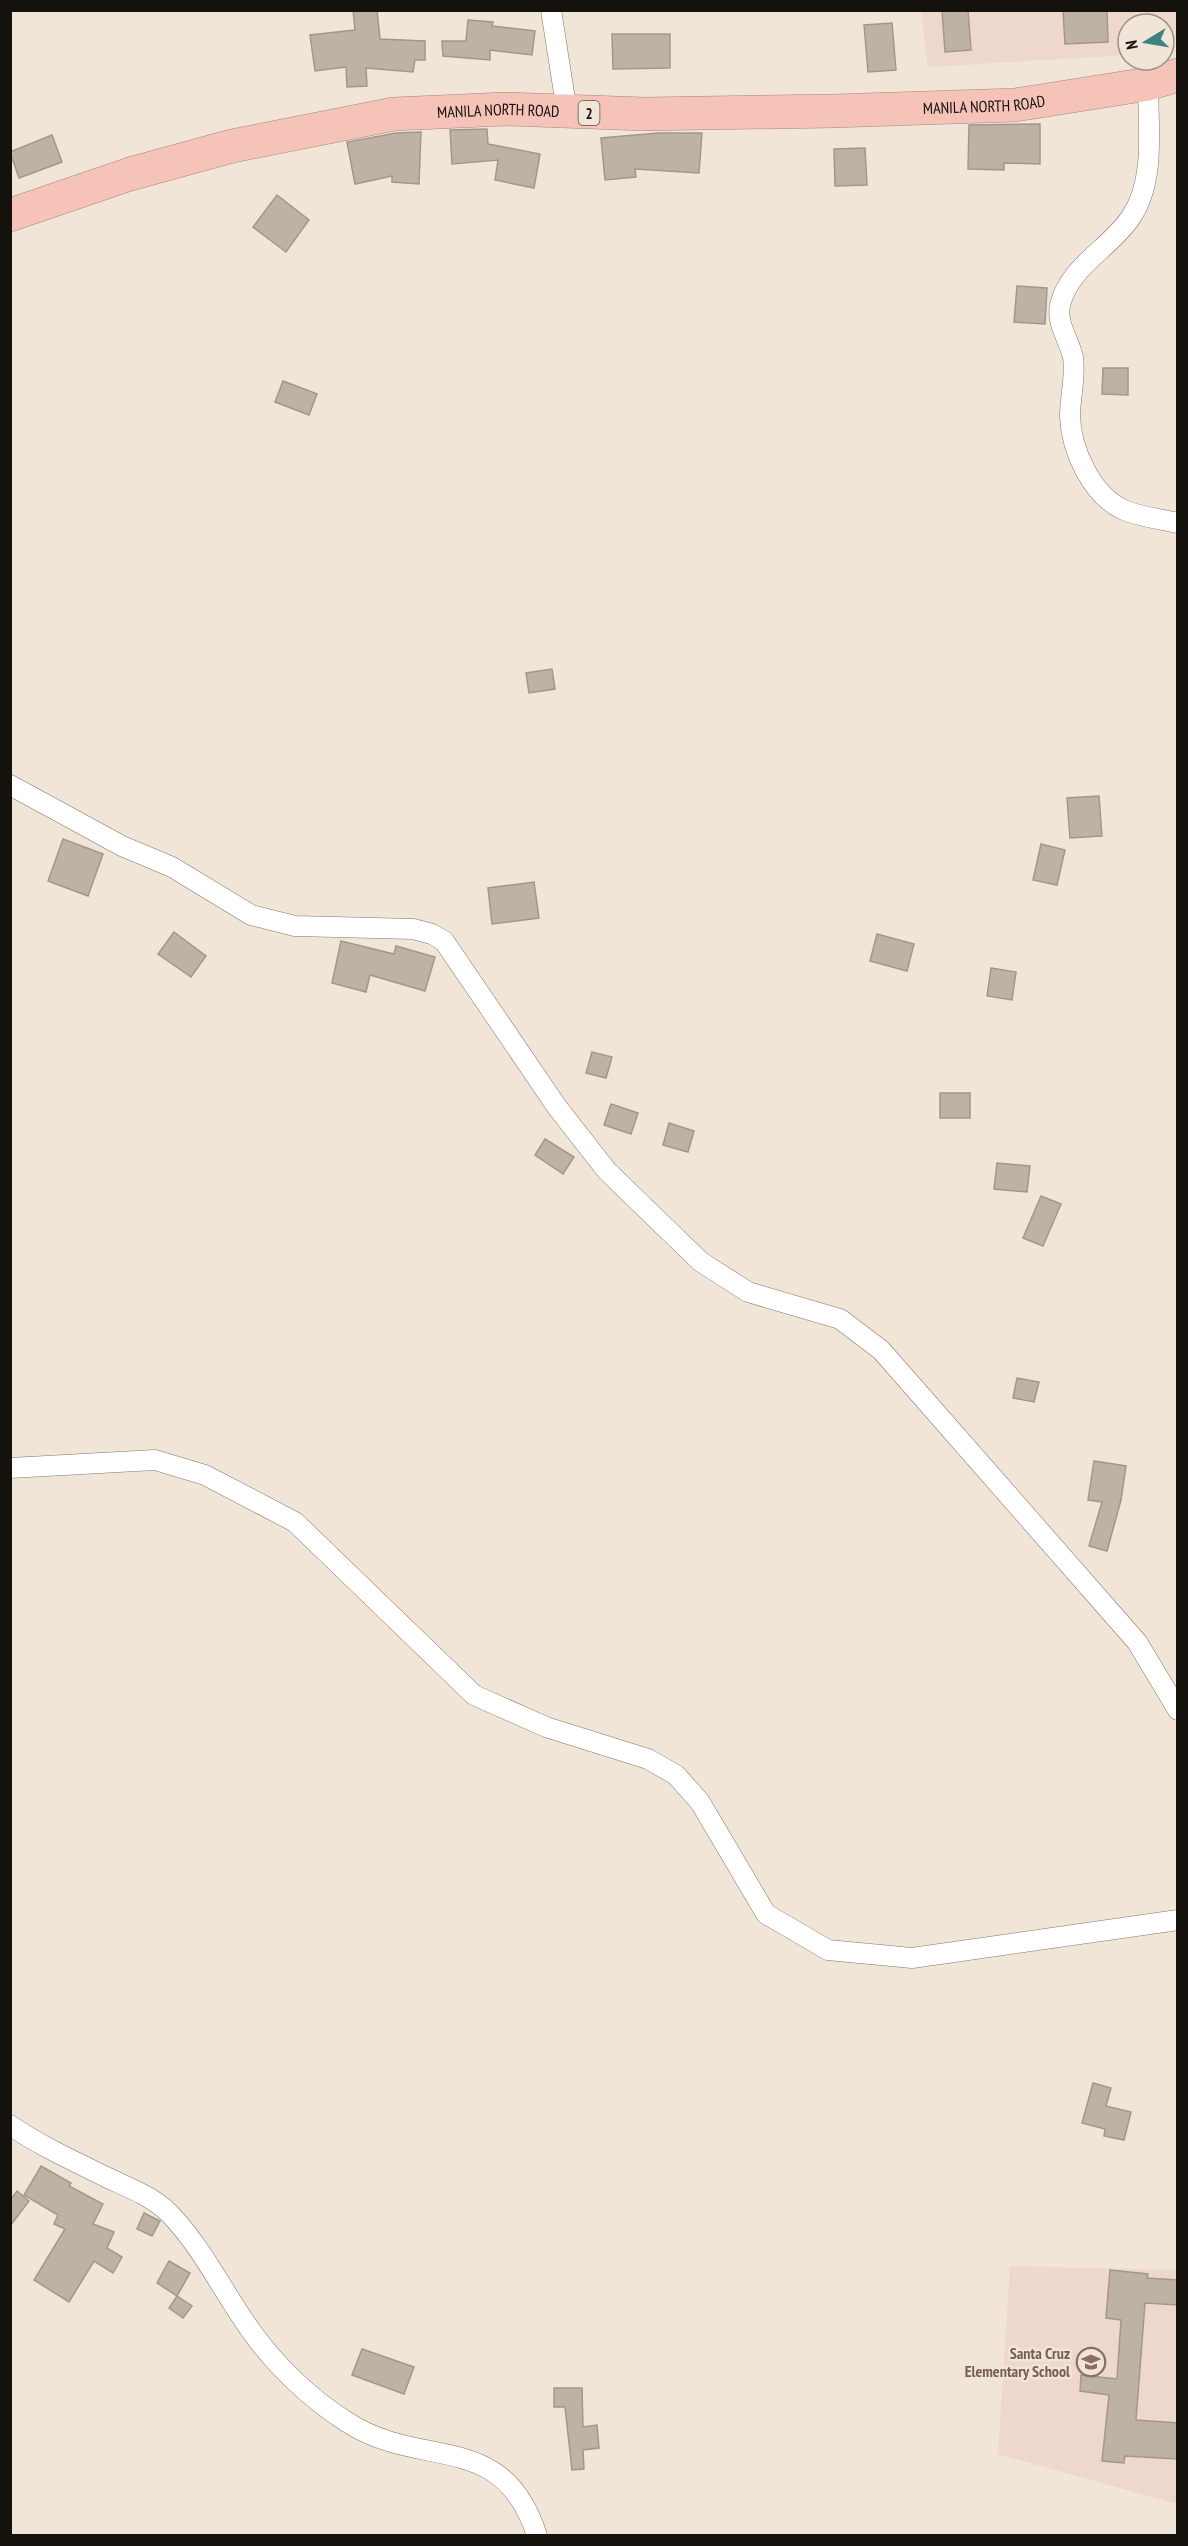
<svg xmlns="http://www.w3.org/2000/svg" width="1188" height="2546" font-family="'PT Sans Narrow',sans-serif">
  <rect width="100%" height="100%" fill="#f0e5d7"/>
  <!-- education -->
  <g fill="#eed8cb">
    <path d="M921,11H1177V39L1164,43V24H1128L1127,55L928,67Z"/>
    <path d="M1010,2266L1177,2270V2504L998,2454Z"/>
  </g>
  <!-- building -->
  <g fill="#beb2a5" stroke="#a3978b" stroke-width="1.5">
    <path d="M353,10H377L380,39L425,41V60H415L413,72L366,68L367,86L347,87L346,67L315,71L310,35L355,30Z"/>
    <path d="M942,10H968L971,50L945,52Z"/>
    <path d="M1063,10H1107L1108,42L1065,44Z"/>
    <path d="M468,20L493,22L492,26L535,31L532,55L490,50V60L443,56L442,41H466Z"/>
    <path d="M892,23L896,70L868,72L864,25Z"/>
    <path d="M612,34H670V68L613,69Z"/>
    <path d="M1040,124V164L1004,163V170L968,169L969,125Z"/>
    <path d="M487,129L488,144L540,154L534,188L495,180L498,160L452,164L450,130Z"/>
    <path d="M421,132L419,184L392,182V176L355,184L347,142L396,133Z"/>
    <path d="M658,133H702L699,173L635,169L636,177L605,180L601,138Z"/>
    <path d="M52,135L62,162L19,178L10,152Z"/>
    <path d="M865,148L867,185L835,186L834,149Z"/>
    <path d="M277,195L309,220L286,252L253,227Z"/>
    <path d="M1017,286L1047,288L1045,324L1014,322Z"/>
    <path d="M1103,368H1128V395L1102,394Z"/>
    <path d="M283,381L317,394L309,415L275,402Z"/>
    <path d="M552,669L555,689L529,693L526,673Z"/>
    <path d="M1099,796L1102,836L1070,838L1067,798Z"/>
    <path d="M63,839L103,854L88,896L48,881Z"/>
    <path d="M1041,844L1065,850L1057,885L1033,880Z"/>
    <path d="M534,882L539,918L492,924L488,888Z"/>
    <path d="M174,932L206,956L191,977L158,954Z"/>
    <path d="M877,934L914,944L907,971L870,961Z"/>
    <path d="M341,941L394,954L396,946L435,957L425,991L370,975L366,992L332,983Z"/>
    <path d="M991,968L1016,972L1012,1000L987,996Z"/>
    <path d="M592,1052L612,1057L606,1078L586,1073Z"/>
    <rect x="940" y="1093" width="30" height="25"/>
    <path d="M611,1104L638,1113L631,1134L604,1125Z"/>
    <path d="M669,1123L694,1131L688,1152L663,1145Z"/>
    <path d="M545,1139L574,1157L563,1174L535,1155Z"/>
    <path d="M997,1163L1030,1166L1027,1192L994,1189Z"/>
    <path d="M1041,1196L1061,1204L1043,1246L1023,1238Z"/>
    <path d="M1017,1378L1039,1382L1034,1402L1013,1398Z"/>
    <path d="M1094,1461L1126,1466L1121,1500L1107,1551L1089,1546L1102,1502L1088,1500Z"/>
    <path d="M1093,2083L1111,2088L1106,2106L1131,2112L1124,2140L1104,2136L1105,2129L1082,2123Z"/>
    <path d="M41,2166L71,2183L69,2186L103,2204L93,2224L114,2232L107,2248L122,2257L113,2273L94,2261L69,2302L34,2280L65,2229L54,2224L58,2215L24,2195Z"/>
    <path d="M17,2191L29,2201L10,2226V2200Z"/>
    <path d="M144,2213L160,2221L152,2236L137,2229Z"/>
    <path d="M169,2261L190,2273L177,2296L157,2283Z"/>
    <path d="M1110,2270L1148,2274L1147,2278L1178,2280V2305L1145,2303L1136,2420L1178,2423V2459L1125,2456L1124,2463L1102,2461L1109,2395L1080,2391L1081,2375L1117,2379L1121,2320L1106,2318Z"/>
    <path d="M177,2296L192,2306L183,2318L169,2308Z"/>
    <path d="M362,2349L414,2367L404,2394L352,2375Z"/>
    <path d="M554,2388H582L583,2427L597,2425L599,2448L583,2450L584,2469L572,2470L565,2407H554Z"/>
  </g>
  <g fill="none" stroke-linecap="round" stroke-linejoin="round">
    <!-- street casing -->
    <g stroke="#80776a" stroke-width="21">
      <g id="street">
        <path d="M551,10L567,112"/>
        <path d="M1148,84C1148,126 1156,180 1131,217C1110,249 1070,265 1060,305C1056,323 1069,340 1073,357C1076,376 1070,397 1070,416C1071,450 1092,496 1124,510C1140,517 1161,519 1178,523"/>
        <path d="M10,785L122,846L172,867L251,915L295,926L413,929L432,934L444,941L557,1107L607,1171L701,1262L748,1292L840,1319L881,1350L1137,1642L1178,1710"/>
        <path d="M10,1468L155,1460L205,1475L295,1522L474,1695L546,1727L648,1759L676,1775L700,1802L766,1914L828,1950L912,1958L1178,1920"/>
        <path d="M10,2125C40,2146 74,2161 106,2177C127,2187 152,2196 169,2213C202,2247 222,2290 249,2328C274,2364 309,2398 347,2422C422,2471 503,2428 537,2536"/>
      </g>
    </g>
    <!-- highway casing -->
    <g stroke="#a7857d" stroke-width="34">
      <g id="highway">
        <path id="s1" d="M10,215L130,174L232,146L394,114L505,109L644,114L833,111L1015,105L1148,84L1178,75"/>
      </g>
    </g>
    <!-- street -->
    <use href="#street" stroke="#fff" stroke-width="20"/>
    <!-- highway -->
    <use href="#highway" stroke="#f6c3b9" stroke-width="33"/>
  </g>
  <!-- icons -->
  <defs>
    <g id="school-ring" transform="scale(1.5)"><circle r="9.5" fill="#f0e5d7" stroke="#8d6e63" stroke-width="1.5"/><path d="M0-5L7-2L0 1L-7-2ZM-4 1L0 2.5L4 1V4Q0 6-4 4Z" fill="#8d6e63"/></g>
  </defs>
  <g fill-rule="evenodd">
    <use href="#school-ring" x="1091" y="2362"/>
  </g>
  <g text-anchor="middle" dominant-baseline="central" stroke-width="5" stroke-linejoin="round" paint-order="stroke">
    <!-- shield labels -->
    <rect fill="#f0e5d7" stroke="#57514a" stroke-width="1.5" x="578.5" y="101" width="21" height="24" rx="4.5"/>
    <g font-size="15" font-weight="bold" fill="#15120d">
      <text x="589" y="113">2</text>
    </g>
    <!-- street labels -->
    <g font-size="16" fill="#15120d" stroke="#f0e5d7">
      <text stroke="none"><textPath href="#s1" startOffset="988">MANILA NORTH ROAD</textPath></text>
      <text stroke="none"><textPath href="#s1" startOffset="502">MANILA NORTH ROAD</textPath></text>
    </g>
    <!-- education labels -->
    <g font-size="16" font-weight="bold" fill="#785e54" stroke="#f0e5d7" text-anchor="end">
      <text x="1070" y="2353">Santa Cruz<tspan x="1070" dy="18">Elementary School</tspan></text>
    </g>
  </g>
  <!-- border -->
  <rect width="1188" height="2546" fill="none" stroke="#15120d" stroke-width="24"/>
  <!-- north arrow -->
  <g transform="translate(1146 42) rotate(259)"><circle r="28" fill="#f0e5d7" stroke="#989186" stroke-width="1.5"/>
  <path d="M0-4.5L10 22L0 15L-10 22Z" fill="#3b8481"/>
  <text y="-9" font-size="16" font-weight="bold" text-anchor="middle" fill="#15120d">N</text>
  </g>
</svg>
